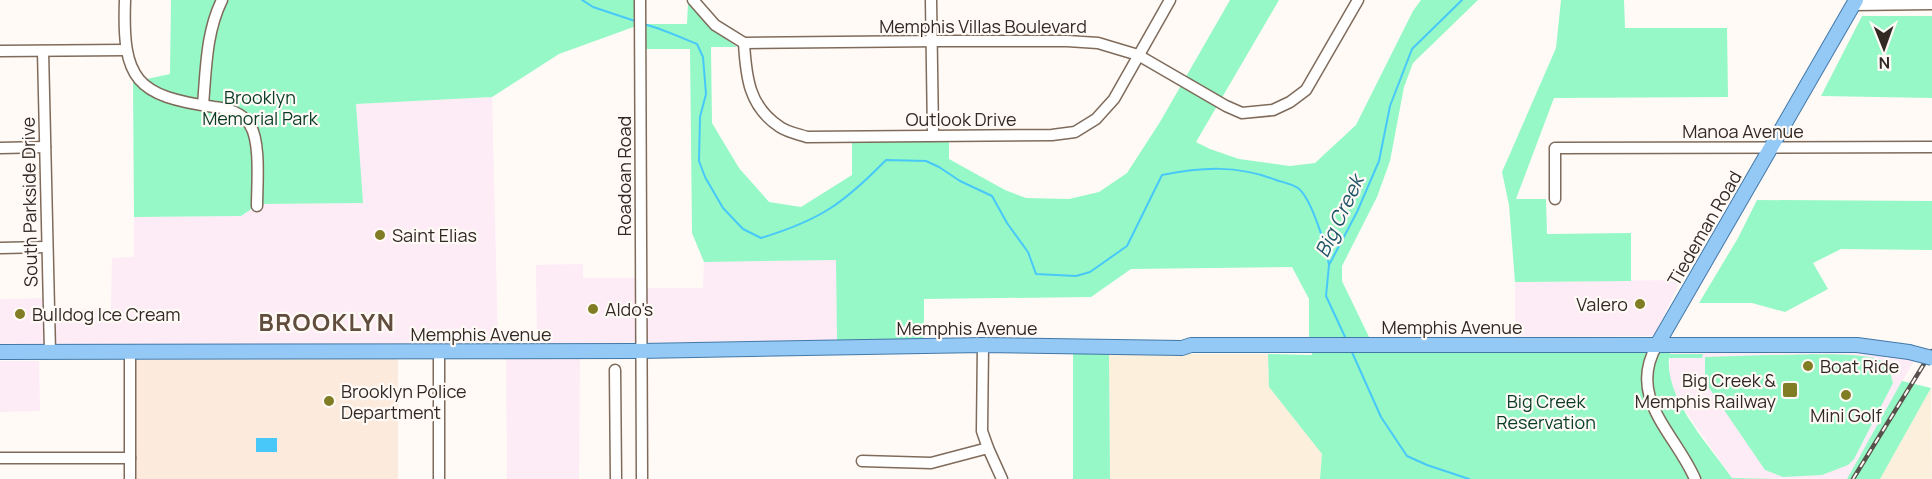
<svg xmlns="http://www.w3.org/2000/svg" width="1932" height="479" font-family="Manrope,sans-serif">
  <rect width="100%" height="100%" fill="#fffaf6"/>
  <!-- commercial -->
  <g fill="#fdebf6">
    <path d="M492,97L498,343L0,347V299L53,298V309H111L112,258L134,257V217L241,216L259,204L362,203L356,104Z"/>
    <path d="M836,260L837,340L537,344L536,265L583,264V278H635L636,288H703L704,262Z"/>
    <path d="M1681,280L1654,336L1515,337V282Z"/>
    <path d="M1671,349H1828L1886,352L1915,359L1847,479L1732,478L1675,396L1669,375Z"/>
    <path d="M580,356L579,479H507L506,357Z"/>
    <path d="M0,361H39L40,411L0,412Z"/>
  </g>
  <!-- industrial -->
  <g fill="#fcefdb">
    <path d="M1109,354H1268L1269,387L1322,454L1320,479H1110Z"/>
    <path d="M1931,388L1932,479H1880Z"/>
  </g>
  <!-- built -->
  <path fill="#fceadc" d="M398,358V479H134L133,360Z"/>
  <!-- green -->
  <g fill="#96f8c6">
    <path d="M171,0H640V24H687L688,3L714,30L737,47H711L712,123L739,168L769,202L801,207L852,175V141H949V159L1005,190L1026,198L1069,199L1099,192L1127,173L1160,122L1230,0H1279L1196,142L1210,149L1239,159L1290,166L1315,163L1356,125L1413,11L1421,0H1478L1413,63L1404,87L1390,161L1377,197L1342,266V281L1370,339H1309V299L1292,267L1131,269L1091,297L924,299V341L837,340L836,260L704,262L692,233L690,49H640L639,25L559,54L492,97L356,104L363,203L259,204L241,216L134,217L133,82L170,74Z"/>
    <path d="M1561,0H1624L1625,28H1727L1728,97L1554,98L1516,199H1546L1547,234L1631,233V281L1515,282L1509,205L1502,172L1556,48Z"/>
    <path d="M1862,16H1932V98L1821,96Z"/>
    <path d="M1757,200L1932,201V250L1841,249L1813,263L1828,289L1785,312L1752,303H1699L1738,238Z"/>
    <path d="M1312,346L1670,351V354H1703L1702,358H1669C1665,399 1709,445 1732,478L1779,479H1320L1322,454L1269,387L1268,354L1312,355Z"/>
    <path d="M1073,354H1109L1110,479H1073Z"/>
    <path d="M1767,355C1792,356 1865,350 1883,362C1890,367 1891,376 1893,383L1854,459L1848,465L1822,475L1783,477L1765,470L1705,382V357Z"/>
    <path d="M1902,381L1931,388L1880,479H1847Z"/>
  </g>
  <!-- water -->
  <rect fill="#48c8f9" x="256" y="438" width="21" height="14"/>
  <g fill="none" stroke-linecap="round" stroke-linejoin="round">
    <!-- stream -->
    <g stroke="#48c8f9" stroke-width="2">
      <path d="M582,0L593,7L638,22"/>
      <path d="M643,24C661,28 679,37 697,44L703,57L706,94L700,117L699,161L705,177L723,208L743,229L761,238C820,220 843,204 886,160L926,161L939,167L960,181L992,196L1007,223L1028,252L1036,274L1076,276L1090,272L1127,246L1162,175C1202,167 1238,165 1276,180C1282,182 1292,184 1298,188C1312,199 1326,247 1329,265"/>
      <path d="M1346,339L1326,296L1329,265L1357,212L1379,161L1390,106L1412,49L1462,0"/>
      <path d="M1351,350L1381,417L1407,456L1427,465L1469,479"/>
    </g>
    <!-- minor casing -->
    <g stroke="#7f6b5b" stroke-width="13">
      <g id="minor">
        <path d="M125,0C122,80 136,96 214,107C227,108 243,113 250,125C261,142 257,186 257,206"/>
        <path d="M640,0L642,479"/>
        <path d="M693,0L715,25L744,43L940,41H1067L1098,43L1138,55L1226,106L1242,113L1273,110L1290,102L1306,90L1358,0"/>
        <path d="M931,0L933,134"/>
        <path d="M1853,5L1932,4"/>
        <path d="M744,43C746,77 749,107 780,127C787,132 798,134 807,137L1052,135L1075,132L1096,119L1114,99L1170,0"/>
        <path d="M0,51L126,50"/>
        <path d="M43,51L50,352"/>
        <path d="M203,105C206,70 206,32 222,0"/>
        <path d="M0,148L45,147"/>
        <path d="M1555,199V148L1932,147"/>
        <path d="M0,248L46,247"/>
        <path d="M983,345L982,431L988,448L1002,479"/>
        <path d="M1657,345C1626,398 1676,434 1695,479"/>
        <path d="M130,352V479"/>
        <path d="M615,370L616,479"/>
        <path d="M0,458H130"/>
        <path d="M862,461L931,463L988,448"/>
        <path d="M439,479V352"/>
      </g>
    </g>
    <!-- major casing -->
    <g stroke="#4379a7" stroke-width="16">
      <g id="major">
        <path d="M1657,345L1856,0"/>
        <path d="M0,352L640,351L983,345L1182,348L1191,345H1857L1909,352"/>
      </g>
    </g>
    <!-- minor -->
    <use href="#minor" stroke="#fff" stroke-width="10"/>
    <!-- major -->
    <use href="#major" stroke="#94c8f5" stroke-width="14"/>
    <!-- rail casing -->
    <g stroke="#58504a" stroke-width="4.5">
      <path id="rail" d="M1853,479L1932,351"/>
    </g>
    <!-- rail -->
    <use href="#rail" stroke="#fffaf6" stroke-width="2" stroke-dasharray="7" stroke-linecap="butt"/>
    <!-- major-bridge casing -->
    <g stroke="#4379a7" stroke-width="16" stroke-linecap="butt">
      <path id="major-bridge" d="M1909,352L1932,358"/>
    </g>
    <!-- major-bridge -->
    <use href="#major-bridge" stroke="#94c8f5" stroke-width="14"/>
  </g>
  <!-- markers -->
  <g fill="#817d25" stroke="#fffaf6" stroke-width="2">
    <circle cx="380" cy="235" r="6"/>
    <circle cx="1640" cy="304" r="6"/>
    <circle cx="593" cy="309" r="6"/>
    <circle cx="20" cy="314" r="6"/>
    <circle cx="1808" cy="366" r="6"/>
    <rect x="1782" y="382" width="16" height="16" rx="3"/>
    <circle cx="1846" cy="395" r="6"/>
    <circle cx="329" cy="401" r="6"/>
  </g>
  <g text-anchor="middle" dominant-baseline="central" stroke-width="4.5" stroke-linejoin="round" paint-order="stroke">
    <!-- street labels -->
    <g font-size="18" fill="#322923" stroke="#fffaf6">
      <text x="983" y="26">Memphis Villas Boulevard</text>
      <text x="961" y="119">Outlook Drive</text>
      <text x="1743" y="131">Manoa Avenue</text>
      <text transform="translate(624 176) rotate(-90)">Roadoan Road</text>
      <text transform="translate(29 202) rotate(-91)">South Parkside Drive</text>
      <text transform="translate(1704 228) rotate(-60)">Tiedeman Road</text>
      <text x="1452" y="327">Memphis Avenue</text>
      <text x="967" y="328">Memphis Avenue</text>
      <text x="481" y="334">Memphis Avenue</text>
    </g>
    <!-- park labels -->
    <g font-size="18" fill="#0a3b27" stroke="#fffaf6">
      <text x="260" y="97">Brooklyn<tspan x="260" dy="21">Memorial Park</tspan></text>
      <text x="1546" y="401">Big Creek<tspan x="1546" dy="21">Reservation</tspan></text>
    </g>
    <!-- poi labels -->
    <g font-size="18" fill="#322923" stroke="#fffaf6" text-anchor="start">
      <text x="392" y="235">Saint Elias</text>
      <text x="1628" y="304" text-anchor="end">Valero</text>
      <text x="605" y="309">Aldo's</text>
      <text x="32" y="314">Bulldog Ice Cream</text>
      <text x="1820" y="366">Boat Ride</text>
      <text x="1776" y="380" text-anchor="end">Big Creek &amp;<tspan x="1776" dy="21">Memphis Railway</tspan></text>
      <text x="341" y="391">Brooklyn Police<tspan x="341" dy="21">Department</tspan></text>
      <text x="1846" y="415" text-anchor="middle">Mini Golf</text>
    </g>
    <!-- water labels -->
    <g font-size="20" font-style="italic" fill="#1f5367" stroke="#fffaf6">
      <text transform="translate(1339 216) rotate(-65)">Big Creek</text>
    </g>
    <!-- district labels -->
    <g font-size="24" font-weight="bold" letter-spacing="1.5" fill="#604d3e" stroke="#fffaf6">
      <text x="327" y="321">BROOKLYN</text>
    </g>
  </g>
  <!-- north arrow -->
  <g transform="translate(1884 48) rotate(179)" stroke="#fffaf6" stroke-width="4.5" paint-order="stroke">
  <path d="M0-4.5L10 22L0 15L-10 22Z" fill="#322923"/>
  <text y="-9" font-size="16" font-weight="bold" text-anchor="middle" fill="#322923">N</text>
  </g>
</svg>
